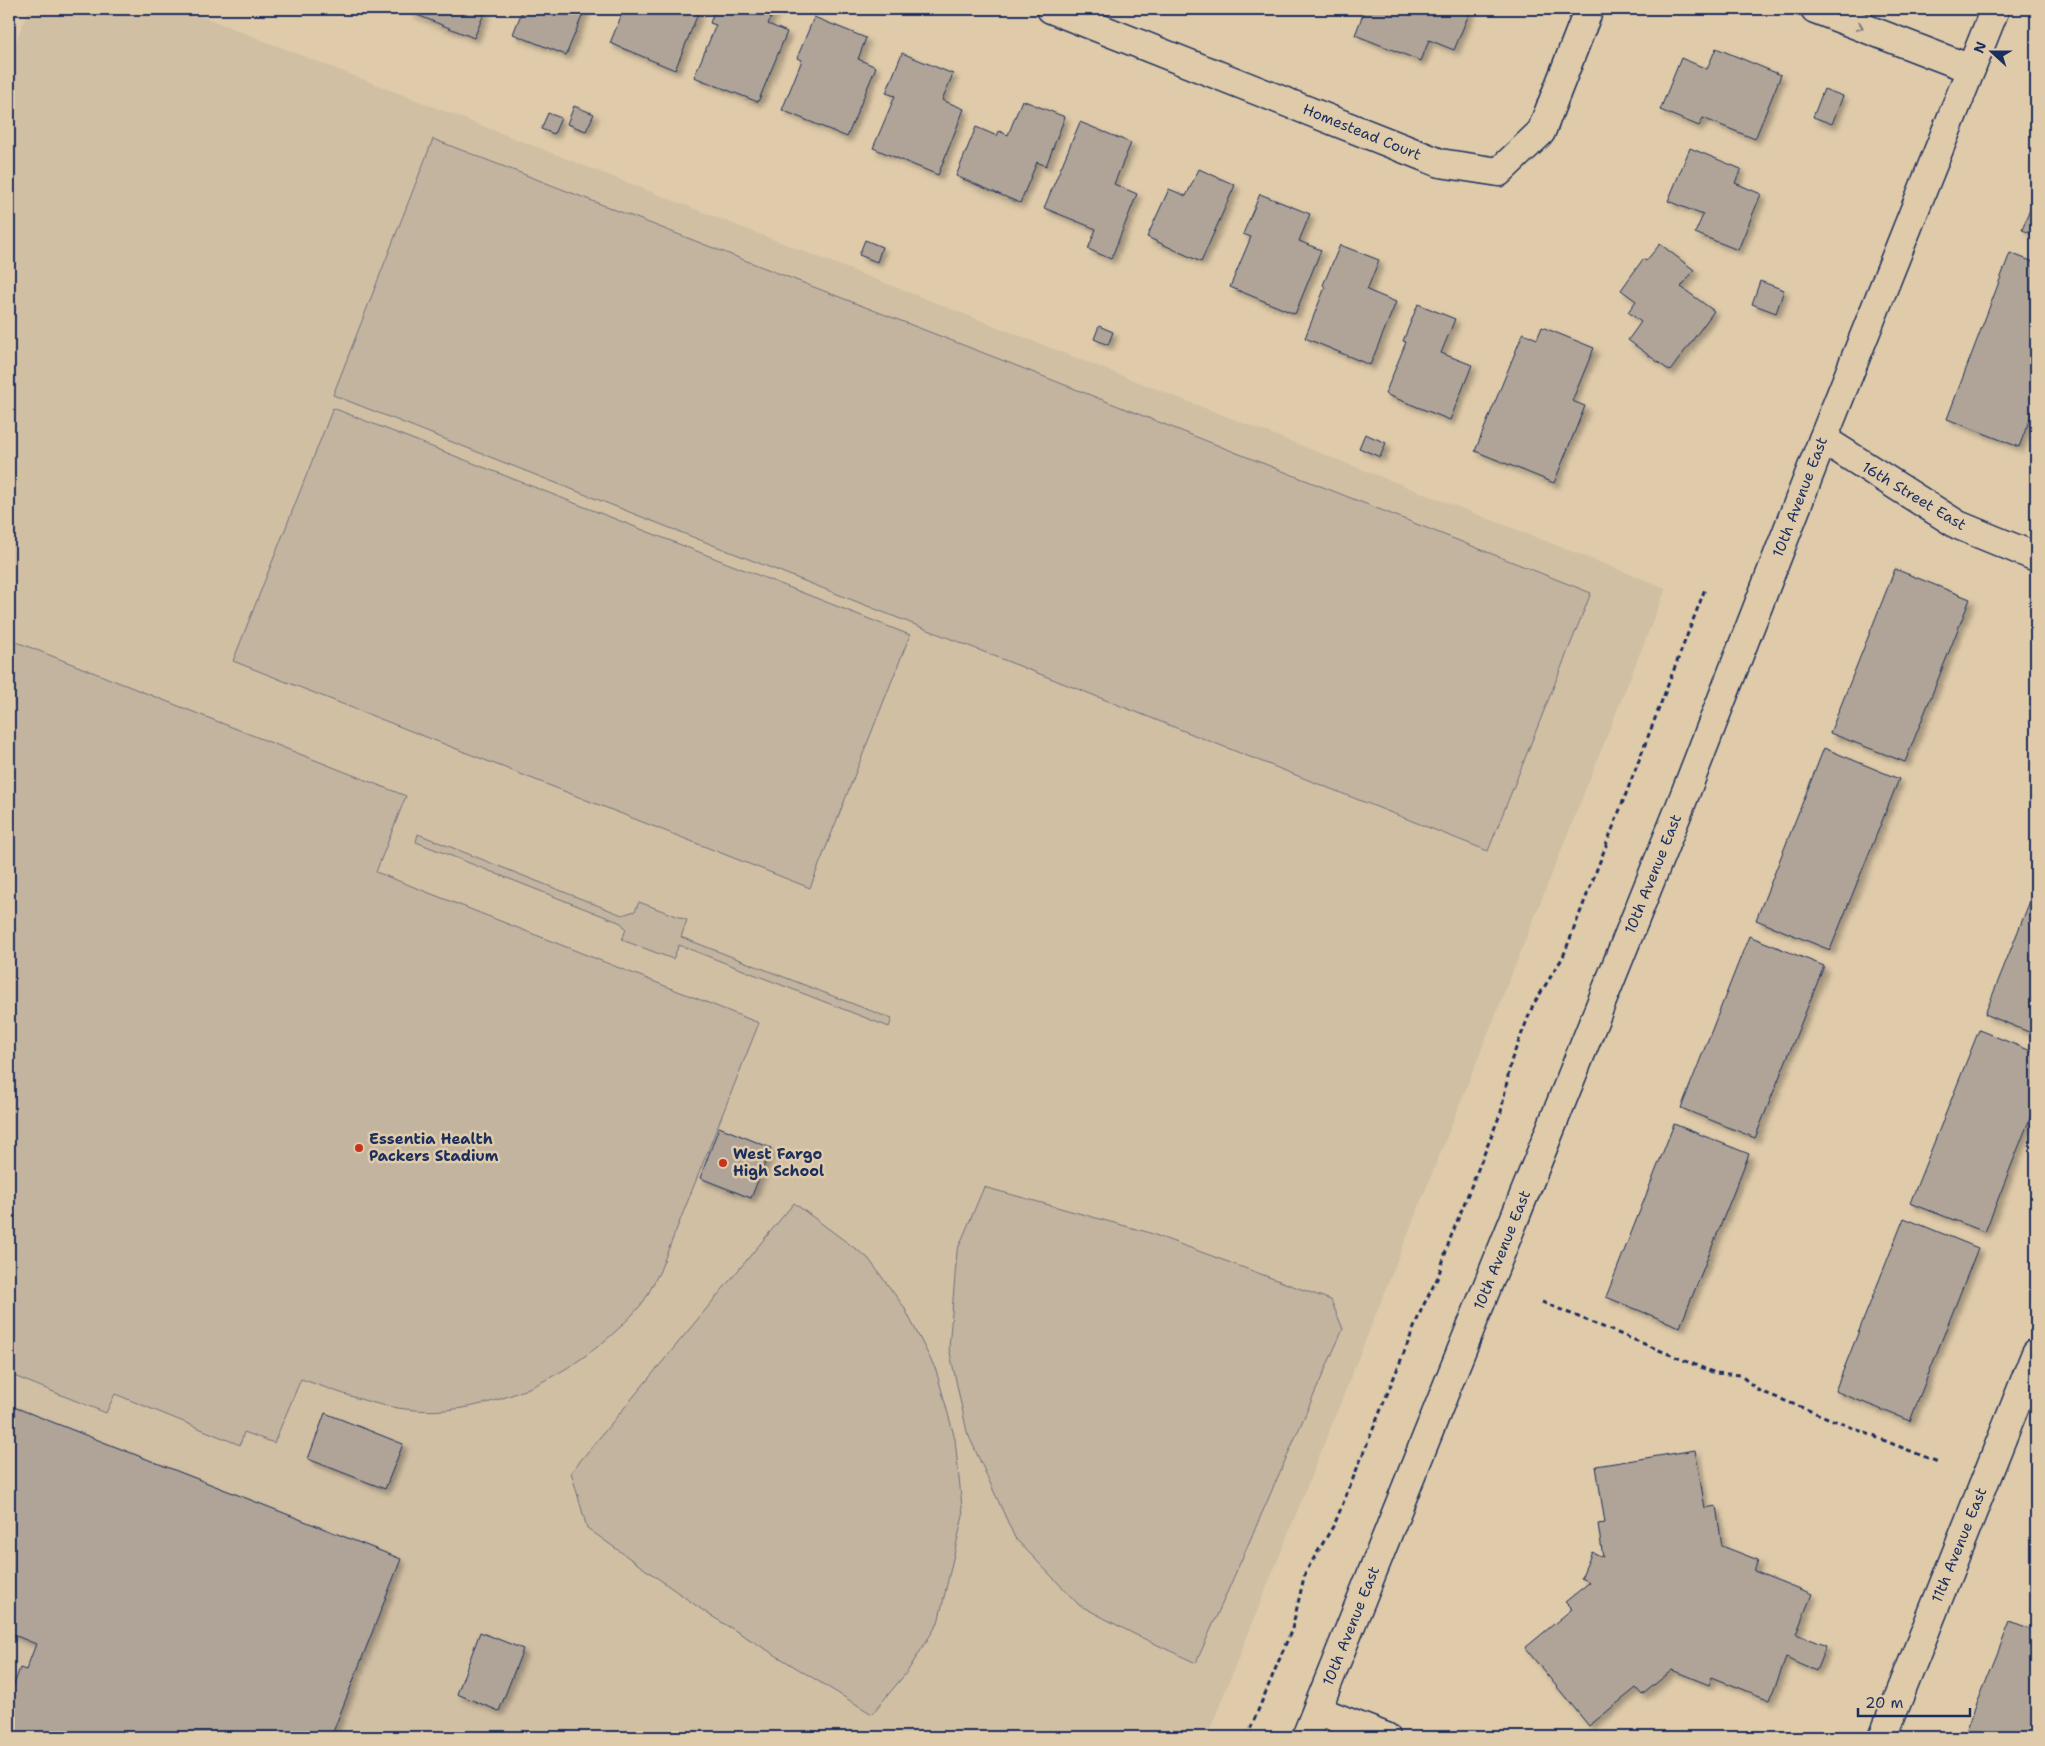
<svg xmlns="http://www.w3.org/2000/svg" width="2045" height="1746" font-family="'Shantell Sans',sans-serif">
  <defs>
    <filter id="shadow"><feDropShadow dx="4.5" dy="4.5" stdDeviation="2.5" flood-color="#0004"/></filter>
  </defs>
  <rect width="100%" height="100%" fill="#dfcbaa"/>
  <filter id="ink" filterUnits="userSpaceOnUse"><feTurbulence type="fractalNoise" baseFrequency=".02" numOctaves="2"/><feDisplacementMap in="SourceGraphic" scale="10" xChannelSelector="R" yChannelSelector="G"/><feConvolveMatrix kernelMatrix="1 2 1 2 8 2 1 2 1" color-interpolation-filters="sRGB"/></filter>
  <g filter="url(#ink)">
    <!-- built -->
    <path fill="#d1bfa4" d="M29,9H183L1666,588L1207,1737H9V58Z"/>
    <!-- green -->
    <g fill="#c2b49f" stroke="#6e727e">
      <path d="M433,139L1017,366L1591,593L1488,851L333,395Z"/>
      <path d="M333,408L910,635L810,888L233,661Z"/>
      <path d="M9,639L406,796L376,872L759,1023L659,1273C653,1283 648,1297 640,1306C589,1367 496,1417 414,1410C375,1407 339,1392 301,1379L274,1443L244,1432L240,1445L115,1394L106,1413L9,1374Z"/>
      <path d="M418,834L622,915L635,911L639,902L687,920L681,937L892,1019L889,1027L679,945L673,959L622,940L626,929L621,923L416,842Z"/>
      <path d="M984,1187L1147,1232L1331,1300L1343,1329L1196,1663L1132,1633L1079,1605L1015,1538L967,1432L949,1348L957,1251Z"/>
      <path d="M794,1203L868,1258L904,1307L936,1370L955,1439L963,1516L938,1623L907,1672L872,1714L708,1614L587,1528L571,1472Z"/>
    </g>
    <!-- building -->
    <g fill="#afa497" stroke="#1b2f5e" filter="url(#shadow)">
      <path d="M412,9H486L474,38L410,12Z"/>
      <path d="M523,9H585L566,55L513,34Z"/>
      <path d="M624,9H700L675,70L610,43Z"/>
      <path d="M715,9H775L768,24L787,32L758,102L694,77L716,25L710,23Z"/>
      <path d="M1365,9H1471L1454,50L1429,40L1421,61L1355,35Z"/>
      <path d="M814,17L866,38L858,59L876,67L847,137L782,110L802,60L797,58Z"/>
      <path d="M1716,48L1781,75L1755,139L1703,118L1699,126L1660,110L1681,58L1707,69Z"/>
      <path d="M902,53L953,74L942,100L964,109L938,175L873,148L895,96L886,93Z"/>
      <path d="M1824,89L1843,96L1832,124L1813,117Z"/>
      <path d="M1022,100L1065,117L1046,166L1037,162L1020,203L956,176L976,127L997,136L999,131L1008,135Z"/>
      <path d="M574,106L594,114L586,131L567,124Z"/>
      <path d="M548,113L561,118L554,134L541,129Z"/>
      <path d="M1080,122L1131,143L1114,184L1137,194L1111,259L1088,249L1096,229L1044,208Z"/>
      <path d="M1690,148L1741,169L1735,183L1761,194L1738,250L1695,233L1703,215L1668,201Z"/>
      <path d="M1199,169L1235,185L1201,262L1147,237L1169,189L1186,196Z"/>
      <path d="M1260,194L1310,214L1299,241L1321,250L1295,314L1230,287L1251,237L1243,234Z"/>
      <path d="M2036,194V235L2022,230Z"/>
      <path d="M865,240L882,247L877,262L859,255Z"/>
      <path d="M1660,244L1694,270L1681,287L1714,311L1670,371L1628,340L1641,322L1628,312L1636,301L1621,290L1643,259L1646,261Z"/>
      <path d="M1340,245L1379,260L1367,290L1396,302L1370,365L1305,338L1325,287L1323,285Z"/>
      <path d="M2010,253L2036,263V402L2019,447L1947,419Z"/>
      <path d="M1760,281L1784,290L1776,313L1752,304Z"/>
      <path d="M1418,304L1455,319L1441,353L1472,365L1450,420L1385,394L1406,342L1403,341Z"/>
      <path d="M1099,326L1113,332L1108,345L1094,339Z"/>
      <path d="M1542,327L1594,348L1572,401L1585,406L1554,483L1475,451L1523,333L1537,339Z"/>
      <path d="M1365,434L1386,443L1380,457L1359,448Z"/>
      <path d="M1895,569L1970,599L1905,762L1830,733Z"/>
      <path d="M1824,748L1899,779L1830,950L1756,920Z"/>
      <path d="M2036,886V1035L1985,1014Z"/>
      <path d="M1749,936L1824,966L1755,1138L1681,1108Z"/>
      <path d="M1979,1030L2036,1053V1103L1985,1232L1910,1203Z"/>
      <path d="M1674,1124L1749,1154L1680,1327L1606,1297Z"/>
      <path d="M719,1127L771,1148L751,1198L700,1178Z"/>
      <path d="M1904,1218L1978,1248L1910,1421L1835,1391Z"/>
      <path d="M9,1405L401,1559L331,1737H9V1698L20,1668L26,1670L36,1644L9,1633Z"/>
      <path d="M325,1413L403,1444L385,1489L308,1459Z"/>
      <path d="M1695,1450L1705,1508L1716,1506L1722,1546L1758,1560L1754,1571L1812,1594L1796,1634L1826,1646L1816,1671L1786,1658L1770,1700L1712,1677L1709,1685L1672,1670L1642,1695L1636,1688L1589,1726L1525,1648L1572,1609L1565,1602L1590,1582L1581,1578L1592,1552L1603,1557L1598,1524L1605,1523L1596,1466Z"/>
      <path d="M2010,1622L2036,1632V1737H1981L1966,1731Z"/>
      <path d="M480,1632L523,1649L499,1711L457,1694Z"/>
    </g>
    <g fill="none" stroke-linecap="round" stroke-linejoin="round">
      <!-- minor casing -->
      <g stroke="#1b2f5e" stroke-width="31">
        <g id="minor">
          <path d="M1051,9L1440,163L1499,172L1541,132L1589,9"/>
          <path d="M1815,9L1971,69"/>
          <path d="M1823,439L1958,525L2036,557"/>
          <path d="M1317,1710L1386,1737"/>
          <path d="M1306,1737L1678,812L1823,439L1995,9"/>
          <path d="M1883,1737L2036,1353"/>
        </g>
      </g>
      <!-- path -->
      <g stroke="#1b2f5e" stroke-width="3" stroke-dasharray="5 4" stroke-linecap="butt">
        <path d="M1542,1302L1715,1373L1740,1375L1758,1390L1938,1462"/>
        <path d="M1247,1737L1292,1629L1305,1573L1335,1523L1422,1308L1438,1277L1450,1239L1501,1112L1511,1061L1533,1005L1563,957L1705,589"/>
      </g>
      <!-- minor -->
      <use href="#minor" stroke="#dfcbaa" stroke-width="28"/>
    </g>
    <!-- one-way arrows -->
    <defs><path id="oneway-chevron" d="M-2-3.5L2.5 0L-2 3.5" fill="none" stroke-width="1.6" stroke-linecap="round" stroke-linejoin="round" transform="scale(1.25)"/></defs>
    <use stroke="#737580" href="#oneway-chevron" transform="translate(1860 27) rotate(22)"/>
  </g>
  <!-- markers -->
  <g fill="#c8321e" stroke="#dfcbaa" stroke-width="2">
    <circle cx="359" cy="1148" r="5"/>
    <circle cx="723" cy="1163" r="5"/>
  </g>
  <g text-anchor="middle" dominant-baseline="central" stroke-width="5" stroke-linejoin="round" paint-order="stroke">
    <!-- street labels -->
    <g font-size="15" fill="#1b2f5e" stroke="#dfcbaa">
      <text transform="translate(1362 132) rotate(22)">Homestead Court</text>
      <text transform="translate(1914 496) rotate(31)">16th Street East</text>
      <text transform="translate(1800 497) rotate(-69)">10th Avenue East</text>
      <text transform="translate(1653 874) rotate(-68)">10th Avenue East</text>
      <text transform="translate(1502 1250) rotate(-68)">10th Avenue East</text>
      <text transform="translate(1959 1545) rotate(-68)">11th Avenue East</text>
      <text transform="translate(1351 1626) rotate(-68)">10th Avenue East</text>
    </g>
    <!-- poi labels -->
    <g font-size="15" font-weight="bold" fill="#1b2f5e" stroke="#dfcbaa" text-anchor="start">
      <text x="369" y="1139">Essentia Health<tspan x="369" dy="17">Packers Stadium</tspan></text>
      <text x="733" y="1154">West Fargo<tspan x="733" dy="17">High School</tspan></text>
    </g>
  </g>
  <!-- margin -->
  <rect width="2045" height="1746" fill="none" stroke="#dfcbaa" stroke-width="30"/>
  <rect x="15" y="15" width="2015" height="1716" fill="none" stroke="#1b2f5e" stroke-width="2" filter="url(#ink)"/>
  <!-- north arrow -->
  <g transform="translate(1992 52) rotate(291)" stroke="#dfcbaa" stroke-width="4" paint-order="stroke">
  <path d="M0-4L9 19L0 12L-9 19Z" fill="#1b2f5e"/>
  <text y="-8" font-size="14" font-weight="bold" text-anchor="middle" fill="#1b2f5e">N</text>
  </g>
  <!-- scale -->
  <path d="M1858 1708v8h112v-8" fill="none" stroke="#1b2f5e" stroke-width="2.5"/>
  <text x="1865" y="1708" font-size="15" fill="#1b2f5e" stroke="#dfcbaa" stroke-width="4" paint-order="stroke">20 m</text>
</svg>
